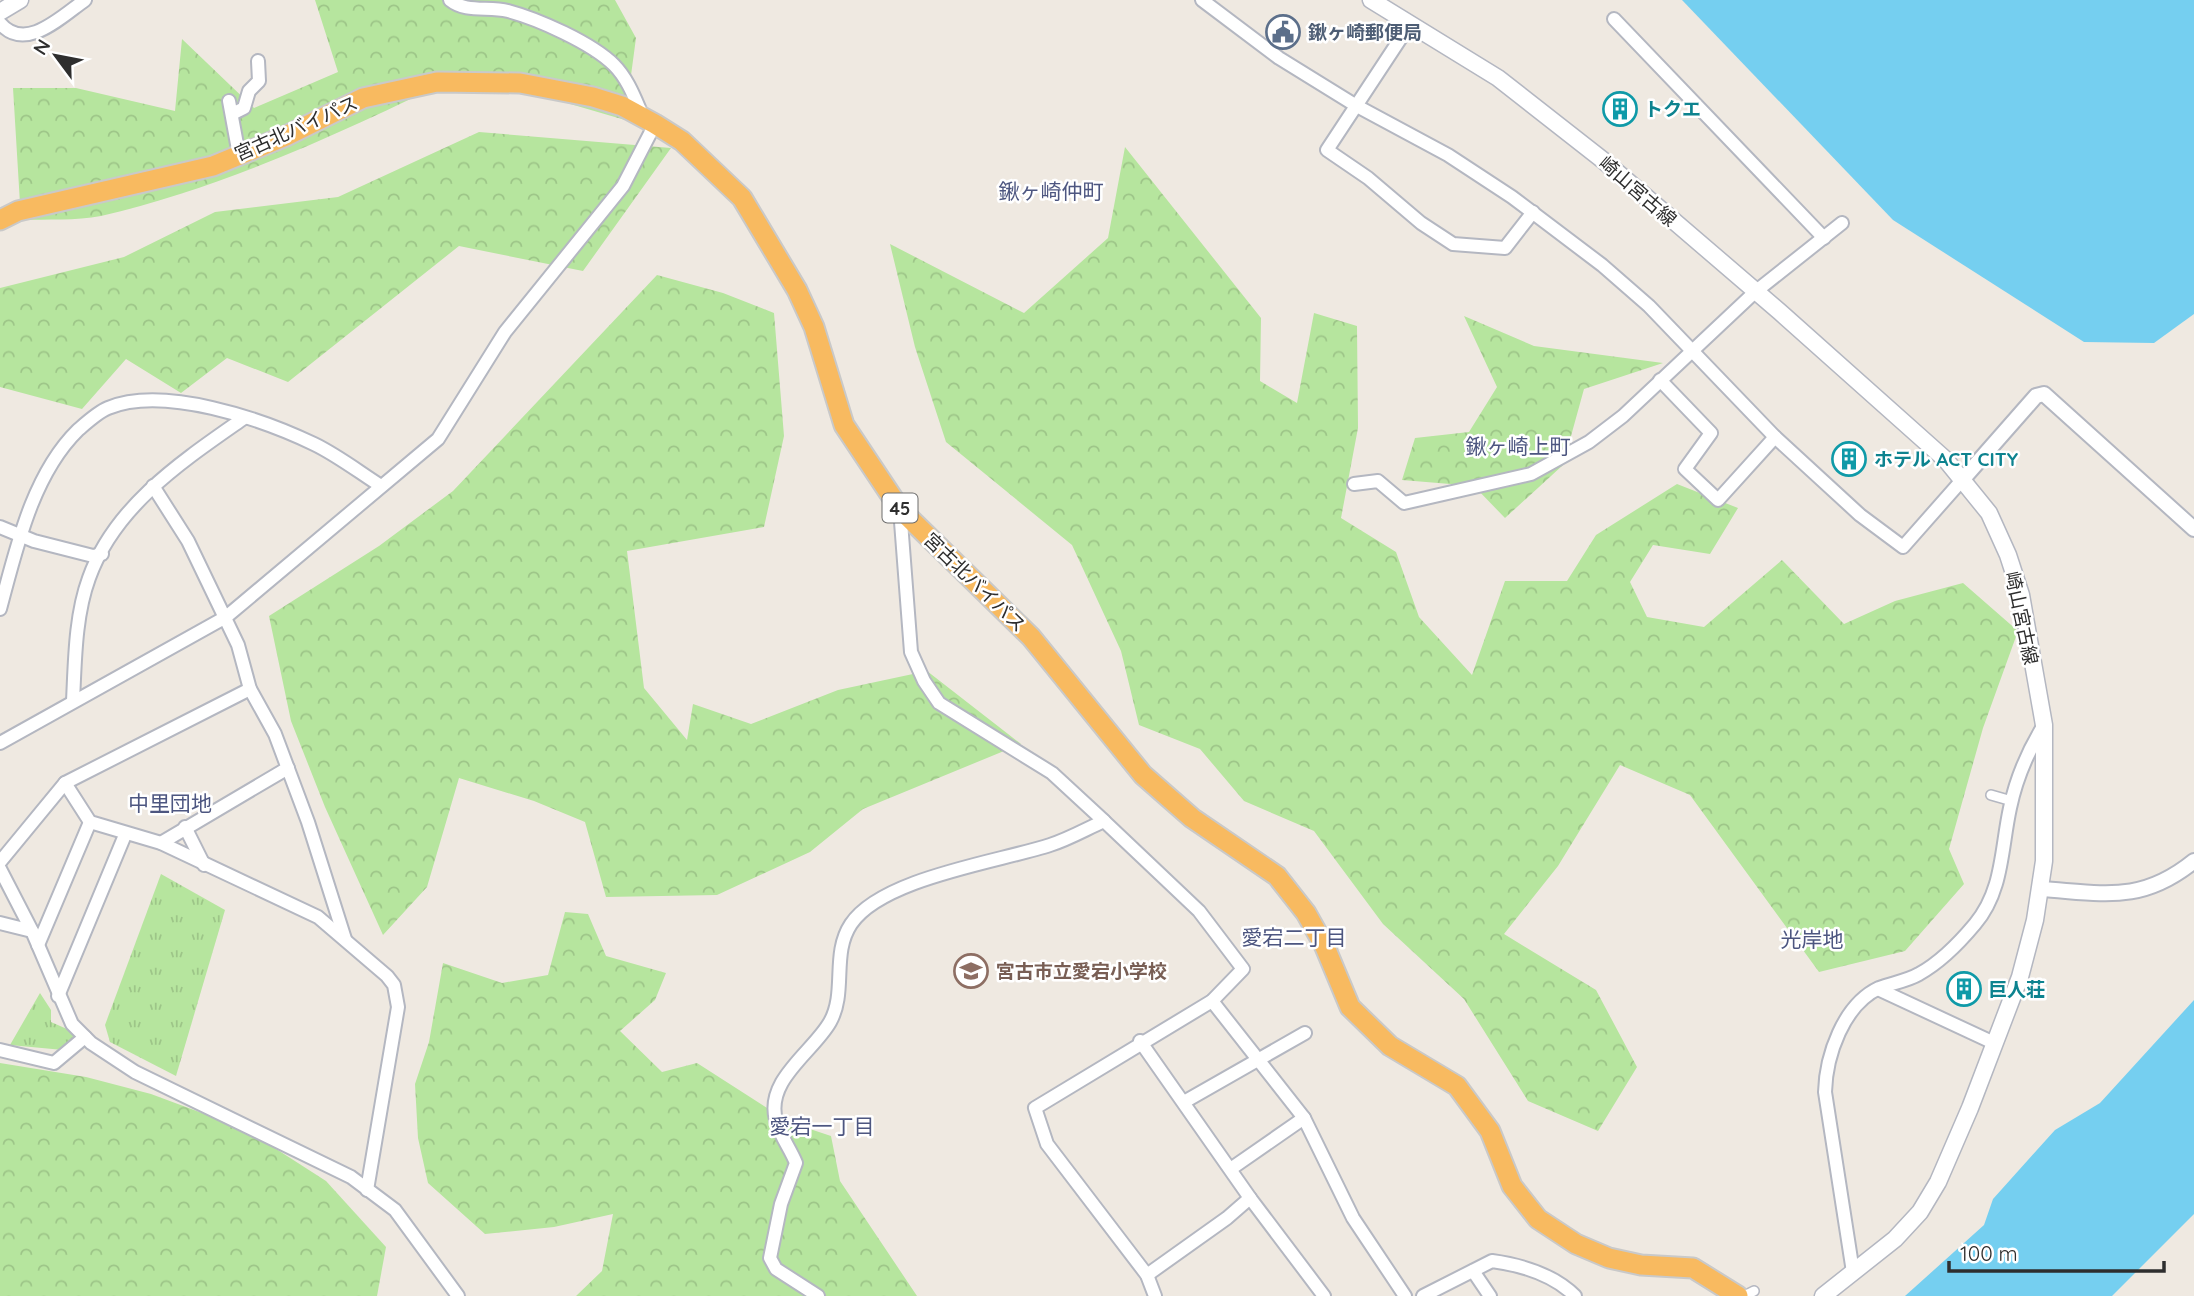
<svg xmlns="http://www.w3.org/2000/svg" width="2194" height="1296" font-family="Quicksand,'Noto Sans JP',sans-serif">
  <defs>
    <pattern id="forest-crowns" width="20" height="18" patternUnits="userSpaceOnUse" patternTransform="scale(1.75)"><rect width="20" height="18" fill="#b6e59e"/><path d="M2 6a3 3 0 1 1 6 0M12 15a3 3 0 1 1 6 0" fill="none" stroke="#9dc588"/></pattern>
    <pattern id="park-tufts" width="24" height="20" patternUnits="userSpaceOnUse" patternTransform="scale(1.75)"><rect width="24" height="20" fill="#b6e59e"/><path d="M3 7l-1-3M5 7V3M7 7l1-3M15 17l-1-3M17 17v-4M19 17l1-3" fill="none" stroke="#9dc588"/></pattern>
  </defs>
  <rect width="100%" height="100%" fill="#efe9e1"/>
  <!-- forest -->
  <g fill="url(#forest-crowns)">
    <path d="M315,0H615L636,38L625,120L464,73C348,130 228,186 101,216C76,221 47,219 21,220L13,88H76L175,111L182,39L254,108L338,72Z"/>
    <path d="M479,132L671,148L583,271L459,246L288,382L227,358L181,393L126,359L82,409L0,387V288L124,257L215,212L338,197Z"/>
    <path d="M1125,147L1261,318L1260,381L1297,403L1314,313L1357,326L1358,428L1341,518L1396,552L1419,617L1472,675L1505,581H1567L1596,535L1677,484L1738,508L1710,554L1653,545L1630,582L1647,617L1704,627L1782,560L1844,624L1895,601L1963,583L2018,631L1983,728L1949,849L1964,884L1905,951L1819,972L1690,795L1620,765L1558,866L1504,934L1596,990L1637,1067L1598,1131L1528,1101L1464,999L1383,924L1314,831L1244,801L1200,749L1139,725L1121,651L1072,545L946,442L915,347L890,244L1024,313L1108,238Z"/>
    <path d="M657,275L723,293L774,313L784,436L764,527L627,551L644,688L687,740L693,704L751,724L838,690L927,671L1021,744L863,809L810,852L717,895L606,897L585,822L534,801L459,778L427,887L383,935L325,807L291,721L269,616L379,546L453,491Z"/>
    <path d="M1464,316L1534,346L1663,363L1584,389L1563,465L1505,518L1474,486L1402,480L1415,438L1469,432L1497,387Z"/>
    <path d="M565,912L588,914L606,956L666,973L655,1000L620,1031L662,1072L697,1063L789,1122L831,1136L840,1181L917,1296H576L602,1271L613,1214L554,1227L485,1234L428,1183L418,1138L415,1084L429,1042L443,963L502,983L548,975Z"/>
    <path d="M0,1063L86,1077L151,1094L245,1129L326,1181L386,1247L377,1296H0Z"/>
  </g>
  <!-- park -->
  <g fill="url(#park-tufts)">
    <path d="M161,874L225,910L176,1076L110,1042L105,1025Z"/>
    <path d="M40,993L51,1010V1022L76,1033L63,1050L10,1045Z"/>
  </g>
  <!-- water -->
  <g fill="#75cff0">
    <path d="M1682,0H2194V314L2154,343L2084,342L1893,220Z"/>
    <path d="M2194,1000V1214L2112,1296H1905L1984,1225L1993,1199L2055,1130L2100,1103Z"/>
  </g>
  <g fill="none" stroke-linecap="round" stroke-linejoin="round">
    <!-- pedestrian casing -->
    <g stroke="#b4b7c1" stroke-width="12">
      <g id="pedestrian">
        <path d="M1991,795L2012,801"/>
        <path d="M1744,1296L1754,1291"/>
      </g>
    </g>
    <!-- minor casing -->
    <g stroke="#b4b7c1" stroke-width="16">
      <g id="minor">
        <path d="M450,0C466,13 488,6 508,11C538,19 592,43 614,65C628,79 635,99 643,117"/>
        <path d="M1202,0L1279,58L1355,105L1448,155L1512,197L1602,265L1649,306L1775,437L1860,515L1903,547L1963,479"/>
        <path d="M1614,19L1824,238"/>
        <path d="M0,23C25,53 61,17 85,0"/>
        <path d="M1410,24L1327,150L1368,178L1421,223L1453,244L1505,248L1533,212"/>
        <path d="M229,101L239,155"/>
        <path d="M232,114L244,108L249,91L259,81L258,61"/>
        <path d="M1660,380L1711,433L1685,469L1718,500L1775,437"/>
        <path d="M1354,484L1378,481L1404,503L1531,474L1589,442L1623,416L1755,292L1842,223"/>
        <path d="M153,486L188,541L238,645L250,689L275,734L308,822L345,939"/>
        <path d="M900,509L911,652L924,681L939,703L1052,773L1104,821"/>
        <path d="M0,527L34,541L93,556L102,554"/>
        <path d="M0,609C16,550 32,475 78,430C86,423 98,412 108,408C163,385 262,419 314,444C337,455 359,472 381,486"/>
        <path d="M73,701C75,661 75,616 89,578C115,505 184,460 244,418"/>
        <path d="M0,743L226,617L438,439L505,332L623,186L655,124"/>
        <path d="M65,783L90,822L161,843L318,917L387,976L394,985L398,1007L367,1190"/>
        <path d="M185,827L204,865"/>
        <path d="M161,843L288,768"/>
        <path d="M0,862L65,783L250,689"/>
        <path d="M0,869L32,931L72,1024L91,1043L135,1072L351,1177L395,1210L458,1296"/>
        <path d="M0,923L32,931"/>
        <path d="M38,945L90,822"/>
        <path d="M1878,989L1994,1043"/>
        <path d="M58,996L125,835"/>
        <path d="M1212,1001L1304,1118"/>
        <path d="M1140,1041L1250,1198L1324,1296"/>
        <path d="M0,1050L54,1063L85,1037"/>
        <path d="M1184,1102L1305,1033"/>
        <path d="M1232,1168L1304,1118L1353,1218L1405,1296"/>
        <path d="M1473,1271L1490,1296"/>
        <path d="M1853,1272L1825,1092C1826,1056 1843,1005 1879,988C1892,983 1907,981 1919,974C1939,963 1960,942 1975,924C2003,891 2001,849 2010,808C2016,779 2028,751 2044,725"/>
        <path d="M1147,1275L1227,1218L1250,1198"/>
        <path d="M818,1296L776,1269L770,1258L781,1204L796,1163C790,1148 780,1136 776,1120C765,1080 813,1052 830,1022C847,992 831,954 851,924C882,878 998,862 1050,845C1069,839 1086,829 1104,821L1199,911L1243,969L1212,1001L1035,1108L1047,1144L1147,1275L1155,1296"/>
        <path d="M1423,1296L1492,1261C1521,1265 1554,1275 1575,1296"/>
      </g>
    </g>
    <!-- tertiary casing -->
    <g stroke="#b4b7c1" stroke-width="18">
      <g id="tertiary">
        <path d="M1963,479L2036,396L2044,394L2194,529"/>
        <path d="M2041,889C2103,893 2141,904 2194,861"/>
      </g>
    </g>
    <!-- secondary casing -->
    <g stroke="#b4b7c1" stroke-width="19">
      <g id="secondary">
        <path d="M1371,0L1498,78L1604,161L1780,312L1946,460L1989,513L2008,555L2021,595L2044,725V861L2035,920L2020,977L1970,1108L1938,1182L1920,1212L1895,1239L1823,1296"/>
        <path d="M0,12L20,0"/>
      </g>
    </g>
    <!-- trunk casing -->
    <g stroke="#c9c9c9" stroke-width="23">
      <path id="trunk" d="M0,220L18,211L213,166L286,136L363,98L437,82L520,83L593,97L622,106L655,124L682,141L742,198L797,290L814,327L844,425L900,509L1031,637L1143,775L1192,818L1277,876L1306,913L1325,947L1350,1007L1390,1046L1457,1086L1490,1131L1512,1186L1538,1219L1576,1244L1609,1258L1641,1265L1693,1268L1738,1296"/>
    </g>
    <!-- pedestrian -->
    <use href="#pedestrian" stroke="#fff" stroke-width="9"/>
    <!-- minor -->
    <use href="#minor" stroke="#fff" stroke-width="12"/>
    <!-- tertiary -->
    <use href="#tertiary" stroke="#fff" stroke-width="14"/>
    <!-- secondary -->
    <use href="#secondary" stroke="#fff" stroke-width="16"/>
    <!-- trunk -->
    <use href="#trunk" stroke="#f8ba60" stroke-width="19"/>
  </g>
  <!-- icons -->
  <defs>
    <g id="civic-ring" transform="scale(1.75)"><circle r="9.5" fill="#fff" stroke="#5c6f8a" stroke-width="1.5"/><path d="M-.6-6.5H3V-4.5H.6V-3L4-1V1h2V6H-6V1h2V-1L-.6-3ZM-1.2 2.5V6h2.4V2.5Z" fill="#5c6f8a"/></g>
    <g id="building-ring" transform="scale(1.75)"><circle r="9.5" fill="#fff" stroke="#0f9aa8" stroke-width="1.5"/><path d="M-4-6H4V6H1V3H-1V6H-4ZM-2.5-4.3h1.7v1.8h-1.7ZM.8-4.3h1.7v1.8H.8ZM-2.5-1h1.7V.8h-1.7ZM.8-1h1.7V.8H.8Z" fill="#0f9aa8"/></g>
    <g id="school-ring" transform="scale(1.75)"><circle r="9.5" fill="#fff" stroke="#8d6e63" stroke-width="1.5"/><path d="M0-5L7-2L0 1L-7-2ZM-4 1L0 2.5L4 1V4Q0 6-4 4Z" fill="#8d6e63"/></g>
  </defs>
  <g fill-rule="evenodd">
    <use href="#civic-ring" x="1283" y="32"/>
    <use href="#building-ring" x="1620" y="109"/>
    <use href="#building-ring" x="1849" y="459"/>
    <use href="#school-ring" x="971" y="971"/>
    <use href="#building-ring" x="1964" y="989"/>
  </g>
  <g text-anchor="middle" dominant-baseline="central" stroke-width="5" stroke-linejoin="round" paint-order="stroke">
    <!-- shield labels -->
    <rect fill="#fff" stroke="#6d6d6d" stroke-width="2" x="882.5" y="493.5" width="35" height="29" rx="5"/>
    <g font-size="18" font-weight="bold" fill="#2e2e2e">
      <text x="900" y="508">45</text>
    </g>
    <!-- service labels -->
    <g font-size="19" font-weight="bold" fill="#4e5e75" stroke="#fff" text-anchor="start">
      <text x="1308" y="32">鍬ヶ崎郵便局</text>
    </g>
    <!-- culture labels -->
    <g font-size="19" font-weight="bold" fill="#0d838f" stroke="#fff" text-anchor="start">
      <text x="1644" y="109">トクエ</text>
      <text x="1874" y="459">ホテル ACT CITY</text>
      <text x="1988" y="989">巨人荘</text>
    </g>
    <!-- street labels -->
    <g font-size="19" fill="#2e2e2e" stroke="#fff">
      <text transform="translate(296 128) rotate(-24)">宮古北バイパス</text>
      <text transform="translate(1638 191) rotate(41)">崎山宮古線</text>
      <text transform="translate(975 582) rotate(44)">宮古北バイパス</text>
      <text transform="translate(2022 618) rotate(78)">崎山宮古線</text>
    </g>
    <!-- education labels -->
    <g font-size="19" font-weight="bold" fill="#785e54" stroke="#fff" text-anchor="start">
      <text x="996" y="971">宮古市立愛宕小学校</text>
    </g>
    <!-- neighbourhood labels -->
    <g font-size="21" fill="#4d5680" stroke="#fff">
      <text x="1051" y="191">鍬ヶ崎仲町</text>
      <text x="1518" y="446">鍬ヶ崎上町</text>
      <text x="170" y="803">中里団地</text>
      <text x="1294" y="937">愛宕二丁目</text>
      <text x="1812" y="939">光岸地</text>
      <text x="822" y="1126">愛宕一丁目</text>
    </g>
  </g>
  <!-- north arrow -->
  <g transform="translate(56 56) rotate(302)" stroke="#ffffff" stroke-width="5" paint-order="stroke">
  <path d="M0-5L12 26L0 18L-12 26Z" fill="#2e2e2e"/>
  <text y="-10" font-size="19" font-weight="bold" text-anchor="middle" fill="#2e2e2e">N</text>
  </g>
  <!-- scale -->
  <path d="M1949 1261v10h215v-10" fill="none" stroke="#2e2e2e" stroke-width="3.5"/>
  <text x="1960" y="1261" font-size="21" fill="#2e2e2e" stroke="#ffffff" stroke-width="5" paint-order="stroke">100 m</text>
</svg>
